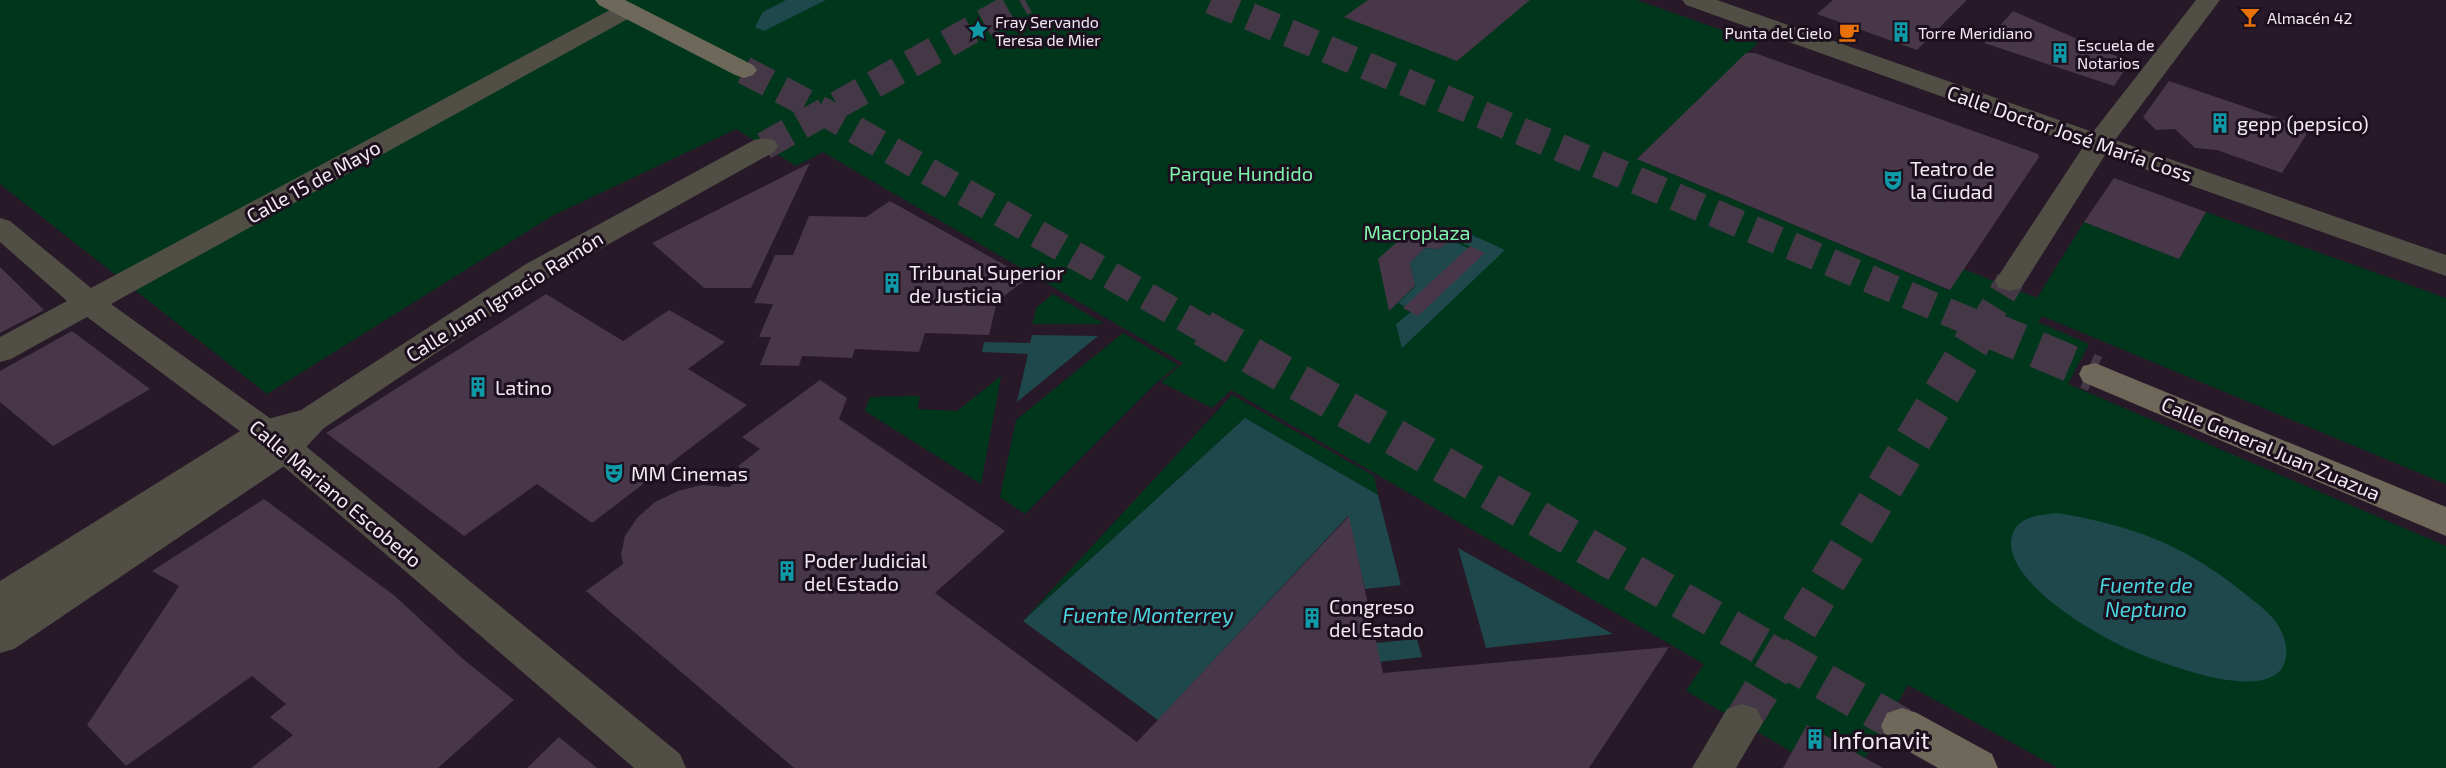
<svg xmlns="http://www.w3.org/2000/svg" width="2446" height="768" font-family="'Exo 2',sans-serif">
  <rect width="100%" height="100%" fill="#271928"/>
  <!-- green -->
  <g fill="#00371c">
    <path d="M0,0H1637L1758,43L1637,159L1949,290L1963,269L2037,298L2084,222L2179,259L2206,212L2446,298V484L2042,316L2038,322L2089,344L2068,384L2446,546V768H2058L1908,685L1865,758L1808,725L1792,752L1686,691L1704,664L1231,390L1212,408L1161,382L1183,363L823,152L796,166L736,129L552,216L267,394L0,184Z"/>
    <path d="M1053,294L1104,324H1032L1037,307Z"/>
    <path d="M1123,333L1178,365L1156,383L1025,514L1000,497L1016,420Z"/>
    <path d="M1001,376L981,484L865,411L870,397L920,396L917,409L957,411Z"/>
    <path d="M1232,395L1374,476L1378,495L1245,418L1023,621Z"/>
  </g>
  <!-- water -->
  <g fill="#1e484b">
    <path d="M786,0H826L764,31L755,27L763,12Z"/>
    <path d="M1463,231L1505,250L1402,348L1396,324L1484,253L1454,239Z"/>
    <path d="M1450,240L1472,250L1408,308L1398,303L1415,287L1410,263L1425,248L1440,249Z"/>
    <path d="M1032,335L1098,336L1017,402L1028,354L982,352L984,342L1030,343Z"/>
    <path d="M1245,418L1378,495L1401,585L1365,589L1348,516L1158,720L1023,621Z"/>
    <path d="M2057,513C2129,525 2181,543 2239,589C2251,599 2266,609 2276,622C2284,634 2290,650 2284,664C2267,705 2162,663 2133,651C2099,637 2000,580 2012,536C2017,516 2040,515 2057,513Z"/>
    <path d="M1458,548L1613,634L1486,648Z"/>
    <path d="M1417,639L1422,657L1369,663L1365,644Z"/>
  </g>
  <!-- building -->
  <g fill="#473748">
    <path d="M1368,0H1530L1457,61L1344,17Z"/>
    <path d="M1833,0H1967L1917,50L1817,14Z"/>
    <path d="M2013,11L2130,62L2114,86L1984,43Z"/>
    <path d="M1746,53H1755L2038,154L2039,157L1950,290L1637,159Z"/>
    <path d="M2169,81L2310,129L2282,173L2217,150L2195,148L2175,129L2156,130L2143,117Z"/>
    <path d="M810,163L751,288H704L652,243Z"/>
    <path d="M2114,178L2206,212L2179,259L2084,222Z"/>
    <path d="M890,201L1028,278L997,301L989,335L925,333L919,352L855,349L852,358L802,356L799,366L760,365L771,337H759L773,304L754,303L775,255H793L809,216L866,217Z"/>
    <path d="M1462,229L1440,249L1425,248L1410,263L1415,286L1389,311L1378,259L1408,232Z"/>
    <path d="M1470,246L1485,253L1418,316L1403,308Z"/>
    <path d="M0,267L44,310L0,333Z"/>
    <path d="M546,294L623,341L669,310L725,342L688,369L747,405L592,523L537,484L464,536L326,433Z"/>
    <path d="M72,331L150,389L53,446L0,402V371Z"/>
    <path d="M820,380L847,398L839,419L1005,531L935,593L1137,742L1349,516L1383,673L1669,647L1589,768H794L586,591L623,564L621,554L625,536L637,518L655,502L678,491L702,485L729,487L747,473L738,466L760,449L742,437Z"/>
    <path d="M264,499L395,596L463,659L514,700L438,768H251L293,735L270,717L286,704L252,676L126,766L87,725L179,586L152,571Z"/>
    <path d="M1807,725L1865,758L1883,768H1783Z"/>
    <path d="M559,737L597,768H527Z"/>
  </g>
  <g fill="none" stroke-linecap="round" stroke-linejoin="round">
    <!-- tertiary-tunnel-far1 -->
    <g stroke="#453846" stroke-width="28" stroke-dasharray="28 14" stroke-linecap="butt">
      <path d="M764,146L1025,0"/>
      <path d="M1980,330L2010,281"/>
    </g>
    <!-- tertiary-tunnel -->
    <path stroke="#453846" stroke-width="37" stroke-dasharray="37 18" stroke-linecap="butt" d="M1742,722L1981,328"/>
    <!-- secondary-tunnel-far1 -->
    <g stroke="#453846" stroke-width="28" stroke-dasharray="28 14" stroke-linecap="butt">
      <path d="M1211,0L1990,330"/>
      <path d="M744,70L824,112L1206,330"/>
    </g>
    <!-- secondary-tunnel -->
    <g stroke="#453846" stroke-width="37" stroke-dasharray="37 18" stroke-linecap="butt">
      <path d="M1203,328L1902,726"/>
      <path d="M1986,328L2095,374"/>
    </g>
    <!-- minor -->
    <path fill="#514e45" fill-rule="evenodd" d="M627,3L635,5L639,10L635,15L111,304L285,429L680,754L686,768H634L261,447L87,317L11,359L0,362V337L67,301L0,242V218L10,221L91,288L619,5Z"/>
    <!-- tertiary -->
    <g fill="#514e45" fill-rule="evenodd">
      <path d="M1682,0H1717L2093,132L2196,0H2220L2115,140L2446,255V276L2105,155L2021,288L2010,291L1999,288L1995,281L2083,147L1686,5Z"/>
      <path d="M764,138L774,140L778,146L774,152L548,278L324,428L296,458L14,649L0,653V581L253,423L301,410L526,264L754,140Z"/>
      <path d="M1742,704L1757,709L1763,722L1736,768H1692L1727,709Z"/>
    </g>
    <!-- secondary -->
    <g fill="#6d6859" fill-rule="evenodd">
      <path d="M595,0H625L753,65L757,70L753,75L744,78L735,75L599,5Z"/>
      <path d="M2095,363L2446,507V536L2083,382L2079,374L2083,366Z"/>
      <path d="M1902,708L1917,713L1992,754L1998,768H1938L1887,739L1881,726L1887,713Z"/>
    </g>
  </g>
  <!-- icons -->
  <defs>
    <g id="bar-bare" transform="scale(1.62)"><path d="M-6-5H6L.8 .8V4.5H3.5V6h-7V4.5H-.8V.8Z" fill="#e8710a" stroke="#1d101e" stroke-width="2.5" paint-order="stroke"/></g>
    <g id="sight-bare" transform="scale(1.62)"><path d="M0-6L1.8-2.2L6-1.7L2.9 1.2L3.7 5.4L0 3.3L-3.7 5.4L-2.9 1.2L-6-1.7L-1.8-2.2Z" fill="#0f9aa8" stroke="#1d101e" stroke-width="2.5" paint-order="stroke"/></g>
    <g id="cafe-bare" transform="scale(1.62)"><path d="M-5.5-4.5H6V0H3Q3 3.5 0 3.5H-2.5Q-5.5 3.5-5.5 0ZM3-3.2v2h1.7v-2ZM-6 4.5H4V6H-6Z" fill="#e8710a" stroke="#1d101e" stroke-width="2.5" paint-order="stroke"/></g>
    <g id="building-bare" transform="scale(1.62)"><path d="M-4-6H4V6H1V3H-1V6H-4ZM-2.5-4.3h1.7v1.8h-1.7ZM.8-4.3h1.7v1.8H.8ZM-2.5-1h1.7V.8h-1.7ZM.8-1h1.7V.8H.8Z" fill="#0f9aa8" stroke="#1d101e" stroke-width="2.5" paint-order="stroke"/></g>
    <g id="theatre-bare" transform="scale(1.62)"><path d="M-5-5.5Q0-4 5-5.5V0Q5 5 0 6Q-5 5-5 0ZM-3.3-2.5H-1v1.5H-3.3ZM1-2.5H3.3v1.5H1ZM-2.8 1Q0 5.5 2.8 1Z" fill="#0f9aa8" stroke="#1d101e" stroke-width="2.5" paint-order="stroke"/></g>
  </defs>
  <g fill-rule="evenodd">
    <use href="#bar-bare" x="2250" y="17"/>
    <use href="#sight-bare" x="978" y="30"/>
    <use href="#cafe-bare" x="1849" y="32"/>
    <use href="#building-bare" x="1901" y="32"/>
    <use href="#building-bare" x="2060" y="53"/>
    <use href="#building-bare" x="2220" y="123"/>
    <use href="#theatre-bare" x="1893" y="180"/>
    <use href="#building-bare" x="892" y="283"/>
    <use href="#building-bare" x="478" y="387"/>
    <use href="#theatre-bare" x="614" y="473"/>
    <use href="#building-bare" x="787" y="571"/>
    <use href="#building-bare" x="1312" y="618"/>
    <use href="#building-bare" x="1815" y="739"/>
  </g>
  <g text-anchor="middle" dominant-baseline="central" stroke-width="6" stroke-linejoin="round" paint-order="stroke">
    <!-- far-poi labels -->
    <g font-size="16" fill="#f2e9f3" stroke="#1d101e" text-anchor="start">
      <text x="2267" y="17">Almacén 42</text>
      <text x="995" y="21">Fray Servando<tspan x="995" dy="18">Teresa de Mier</tspan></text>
      <text x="1832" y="32" text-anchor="end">Punta del Cielo</text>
      <text x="1918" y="32">Torre Meridiano</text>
      <text x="2077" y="44">Escuela de<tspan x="2077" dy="18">Notarios</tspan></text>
    </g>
    <!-- poi labels -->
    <g font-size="20" fill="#f2e9f3" stroke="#1d101e" text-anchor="start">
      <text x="2237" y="123">gepp (pepsico)</text>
      <text x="1910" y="168">Teatro de<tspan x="1910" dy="23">la Ciudad</tspan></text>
      <text x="909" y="272">Tribunal Superior<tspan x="909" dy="23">de Justicia</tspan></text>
      <text x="495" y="387">Latino</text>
      <text x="631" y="473">MM Cinemas</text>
      <text x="804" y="560">Poder Judicial<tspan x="804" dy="23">del Estado</tspan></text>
      <text x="1329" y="606">Congreso<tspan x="1329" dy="23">del Estado</tspan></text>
    </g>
    <!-- street labels -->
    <g font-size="20" fill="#f2e9f3" stroke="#1d101e">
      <text transform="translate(2070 133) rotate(19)">Calle Doctor José María Coss</text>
      <text transform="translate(313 181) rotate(-29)">Calle 15 de Mayo</text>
      <text transform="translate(504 296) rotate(-32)">Calle Juan Ignacio Ramón</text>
      <text transform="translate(2271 448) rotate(23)">Calle General Juan Zuazua</text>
      <text transform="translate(336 493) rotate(40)">Calle Mariano Escobedo</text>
    </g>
    <!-- park labels -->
    <g font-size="20" fill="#7ff4ac" stroke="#1d101e">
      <text x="1241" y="173">Parque Hundido</text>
      <text x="1417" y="232">Macroplaza</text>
    </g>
    <!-- water labels -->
    <g font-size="21" font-style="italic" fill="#49d5dd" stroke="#1d101e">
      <text x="2146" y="584">Fuente de<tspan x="2146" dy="24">Neptuno</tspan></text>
      <text x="1148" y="614">Fuente Monterrey</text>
    </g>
    <!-- near-poi labels -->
    <g font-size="24" fill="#f2e9f3" stroke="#1d101e" text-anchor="start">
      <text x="1832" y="739">Infonavit</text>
    </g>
  </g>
</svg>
